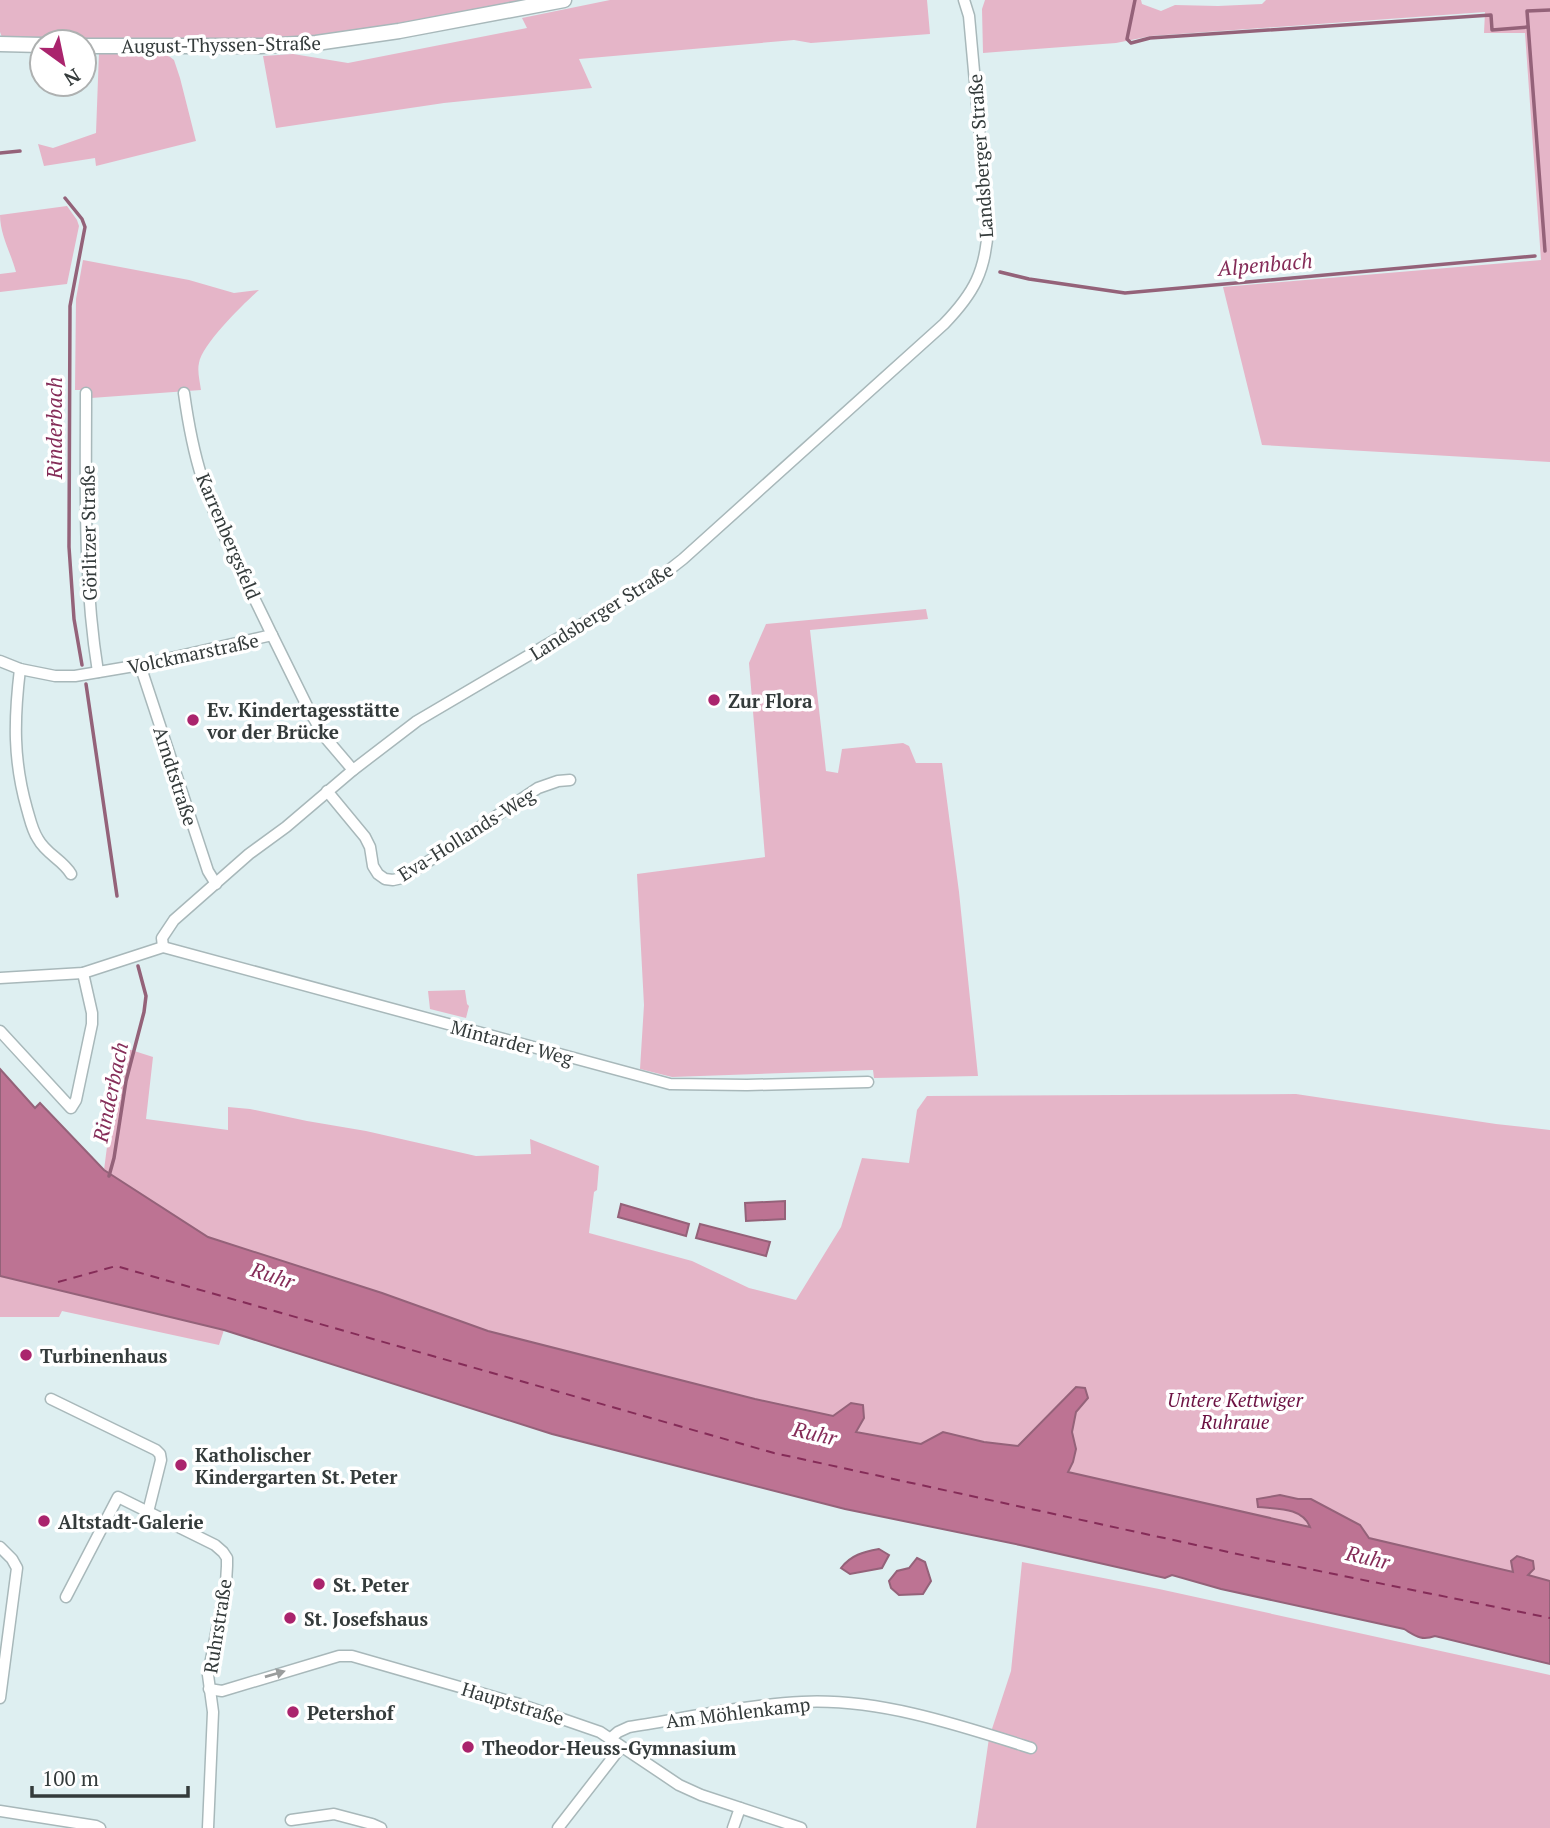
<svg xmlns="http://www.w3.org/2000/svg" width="1550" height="1828" font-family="'PT Serif',serif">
  <rect width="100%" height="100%" fill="#deeff1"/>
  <!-- green -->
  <g fill="#e5b5c8">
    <path d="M0,0H537C446,16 355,35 263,40C209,42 153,41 98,40C67,40 35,38 3,40L0,32Z"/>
    <path d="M610,0H927L930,34L811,43L794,40L579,59L592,88L444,103L276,128L263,56L293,54L348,63L527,28L522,18Z"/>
    <path d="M985,0H1141L1142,4L1161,11L1175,5L1218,6L1262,4L1266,0H1550V462L1262,445L1223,287L1541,260L1525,33H1484L1485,12L1151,36L1116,43L983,53L982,9Z"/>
    <path d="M99,52L165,53L174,60L180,78L196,141L96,166L95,158L44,166L38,144L53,148L96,133Z"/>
    <path d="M67,206L77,220L79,226L67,284L0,292V274L16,272C11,253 0,235 0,215Z"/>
    <path d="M83,260L189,280L234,293L259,290C244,303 202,344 199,363C197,371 200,382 201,390L91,398L90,390H75L76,299Z"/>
    <path d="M926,609L928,619L810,630L826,771L838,773L842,749L903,743L909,746L916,763H942L959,892L978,1076L874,1078L873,1070L672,1077L640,1069L644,1005L637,874L765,857L749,663L766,624Z"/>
    <path d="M465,990L467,1004L469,1006L466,1018L430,1009L428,991Z"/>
    <path d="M128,1049L153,1057L146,1119L228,1130V1107L250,1109L307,1121L366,1131L476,1156L531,1154L530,1139L599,1166L597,1190L594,1192L589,1233L692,1261L749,1288L796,1300L841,1227L862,1158L909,1163L917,1110L927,1096L1296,1094L1496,1124L1550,1130V1605L1067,1472L1076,1449L1072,1432L1076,1412L1088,1398L1076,1387L1018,1446L984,1442L921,1444L855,1432L864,1418L851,1403L834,1416L755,1399L488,1331L382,1293L208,1237L104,1170L111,1116Z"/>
    <path d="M0,1276L224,1330L219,1345L62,1311L59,1317H0Z"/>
    <path d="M1022,1562L1159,1589L1550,1675V1828H976L989,1738L1011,1671Z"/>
  </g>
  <!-- water -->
  <g fill="#bd7393" stroke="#946279" stroke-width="2">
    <path d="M0,1069L35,1108L40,1103L104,1170L208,1237L382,1293L488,1331L755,1399L833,1416L851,1403L863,1405L864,1418L856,1432L921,1444L943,1432L984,1442L1018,1446L1076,1387L1085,1388L1088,1398L1076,1412L1072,1432L1076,1449L1073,1462L1068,1472L1310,1527C1302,1507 1277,1509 1258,1507L1257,1499L1280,1495L1298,1499H1311L1360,1525L1369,1538L1513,1572L1511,1561L1517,1556L1533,1561L1534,1569L1528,1575L1550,1581V1664L1435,1636C1421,1641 1416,1636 1404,1629L1221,1589L1172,1575L1165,1578L1020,1545L845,1509L552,1434L224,1330L0,1276Z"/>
    <path d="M785,1201V1219L746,1221L745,1203Z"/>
    <path d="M621,1204L689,1224L686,1236L618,1217Z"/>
    <path d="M700,1224L770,1242L766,1256L696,1238Z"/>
    <path d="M879,1549L889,1555L882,1568L850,1574L841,1568C851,1555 863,1552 879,1549Z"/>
    <path d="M917,1558L925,1562L931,1581L923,1594L899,1595L891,1588L889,1581L897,1571L909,1568Z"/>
  </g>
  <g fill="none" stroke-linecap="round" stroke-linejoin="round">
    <!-- stream -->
    <g stroke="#946279" stroke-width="3.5">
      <path d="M1135,0L1127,39L1131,43L1150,38L1491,15L1492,30L1528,27"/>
      <path d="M0,153L20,151"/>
      <path d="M65,198L82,219L85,227L70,306L69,547L74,619L82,665"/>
      <path d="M1545,251L1527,11L1550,10"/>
      <path d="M1000,272L1029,279L1125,293L1535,256"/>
      <path d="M86,684L117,896"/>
      <path d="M109,1176L114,1158L126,1081L144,1012L146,996L138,966"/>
    </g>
    <!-- ferry -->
    <path stroke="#852c58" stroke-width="2" stroke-dasharray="9 7" stroke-linecap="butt" d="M58,1282L116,1266L774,1453L1265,1560L1550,1618"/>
    <!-- minor casing -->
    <g stroke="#a8b8ba" stroke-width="13">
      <g id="minor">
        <path d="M86,393C86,488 83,578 98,672"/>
        <path d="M184,393C188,422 193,450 202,478C219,532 248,584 272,635"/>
        <path d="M0,661L20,669L55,676H75L140,665L272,635L309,710L324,736L353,770"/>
        <path d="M140,665L208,871L216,884"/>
        <path d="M20,669C14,719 13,760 27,809C30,819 32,830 38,839C46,854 63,860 71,874"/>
        <path d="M327,791L365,837L370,847L373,866L378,874L385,879L393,880L402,878L432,859L538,788L558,781L570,780"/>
        <path d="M163,947L162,938L174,920L249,854L286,827L353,770L417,721L638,591L660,577L683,559L944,324C974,293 986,271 988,226L969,16L964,0"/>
        <path d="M163,947L670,1084L747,1085L868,1082"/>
        <path d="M0,978L83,973L163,947"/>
        <path d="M0,1031L71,1108L76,1100L92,1024V1013L83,973"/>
        <path d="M51,1399L156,1450L160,1454L161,1460L148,1512"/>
        <path d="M0,1547L12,1559L17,1568L0,1698"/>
        <path d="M66,1597L118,1497L215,1545L223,1552L227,1558V1566L226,1583L208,1675L213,1712L208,1828"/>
        <path d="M209,1689L222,1691L339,1656H352L519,1704L600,1732L679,1785L701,1795L801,1828"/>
        <path d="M611,1738L618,1732L629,1727C685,1718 746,1705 802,1702C878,1698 959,1725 1031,1748"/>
        <path d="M0,1811L96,1826L100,1828"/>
        <path d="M291,1820L334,1814L372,1824L381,1828"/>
        <path d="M558,1828L621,1747"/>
        <path d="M733,1828L740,1808"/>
      </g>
    </g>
    <!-- major casing -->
    <g stroke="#a8b8ba" stroke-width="17">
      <g id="major">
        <path d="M0,44L42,45"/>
        <path d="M84,46H261L316,43L399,31L564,0"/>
      </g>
    </g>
    <!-- minor -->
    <use href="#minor" stroke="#fff" stroke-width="10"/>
    <!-- major -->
    <use href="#major" stroke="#fff" stroke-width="14"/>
  </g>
  <!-- one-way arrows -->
  <defs><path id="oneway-solid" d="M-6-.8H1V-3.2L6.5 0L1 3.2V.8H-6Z" transform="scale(1.75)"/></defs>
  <use fill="#9a9d9d" href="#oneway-solid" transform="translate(275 1674) rotate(-16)"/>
  <!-- markers -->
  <g fill="#aa246d" stroke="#fff" stroke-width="2.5">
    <circle cx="714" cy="700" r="7"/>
    <circle cx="193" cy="720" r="7"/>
    <circle cx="26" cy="1355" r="7"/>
    <circle cx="181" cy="1465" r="7"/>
    <circle cx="44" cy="1521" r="7"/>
    <circle cx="319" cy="1584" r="7"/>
    <circle cx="290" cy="1618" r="7"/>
    <circle cx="293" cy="1712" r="7"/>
    <circle cx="468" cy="1747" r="7"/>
  </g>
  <g text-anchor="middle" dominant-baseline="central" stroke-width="7" stroke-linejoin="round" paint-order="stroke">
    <!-- street labels -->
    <g font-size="19" fill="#343b3b" stroke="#fff">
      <text transform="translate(221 44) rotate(-1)">August-Thyssen-Straße</text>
      <text transform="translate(980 156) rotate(-94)">Landsberger Straße</text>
      <text transform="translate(88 533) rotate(-91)">Görlitzer Straße</text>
      <text transform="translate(229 536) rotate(67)">Karrenbergsfeld</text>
      <text transform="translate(601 611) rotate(-32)">Landsberger Straße</text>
      <text transform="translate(193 653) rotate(-12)">Volckmarstraße</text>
      <text transform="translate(176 776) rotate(72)">Arndtstraße</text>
      <text transform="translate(466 834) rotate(-32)">Eva-Hollands-Weg</text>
      <text transform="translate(512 1042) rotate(15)">Mintarder Weg</text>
      <text transform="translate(217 1626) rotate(-81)">Ruhrstraße</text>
      <text transform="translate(513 1703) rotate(17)">Hauptstraße</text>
      <text transform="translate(738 1712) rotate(-7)">Am Möhlenkamp</text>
    </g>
    <!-- poi labels -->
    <g font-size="19" font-weight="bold" fill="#343b3b" stroke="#fff" text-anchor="start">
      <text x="728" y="700">Zur Flora</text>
      <text x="207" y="709">Ev. Kindertagesstätte<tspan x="207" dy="22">vor der Brücke</tspan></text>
      <text x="40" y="1355">Turbinenhaus</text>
      <text x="195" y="1454">Katholischer<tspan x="195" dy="22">Kindergarten St. Peter</tspan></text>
      <text x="58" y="1521">Altstadt-Galerie</text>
      <text x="333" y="1584">St. Peter</text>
      <text x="304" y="1618">St. Josefshaus</text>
      <text x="307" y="1712">Petershof</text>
      <text x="482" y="1747">Theodor-Heuss-Gymnasium</text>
    </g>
    <!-- park labels -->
    <g font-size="19" font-style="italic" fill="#6c1243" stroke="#fff">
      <text x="1235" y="1399">Untere Kettwiger<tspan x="1235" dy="22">Ruhraue</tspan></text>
    </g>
    <!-- water labels -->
    <g font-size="21" font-style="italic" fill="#852c58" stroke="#fff">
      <text transform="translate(1265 264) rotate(-5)">Alpenbach</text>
      <text transform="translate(54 428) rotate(-90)">Rinderbach</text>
      <text transform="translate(110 1092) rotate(-78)">Rinderbach</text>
      <text transform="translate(273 1275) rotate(18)">Ruhr</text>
      <text transform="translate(815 1433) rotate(13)">Ruhr</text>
      <text transform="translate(1368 1557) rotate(13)">Ruhr</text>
    </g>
  </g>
  <!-- north arrow -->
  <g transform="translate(63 63) rotate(147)"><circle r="33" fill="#ffffff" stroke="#aeb1b1" stroke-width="2"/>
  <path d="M0-5L12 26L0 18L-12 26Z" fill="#aa246d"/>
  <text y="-10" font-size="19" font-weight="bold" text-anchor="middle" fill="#343b3b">N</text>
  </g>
  <!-- scale -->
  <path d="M32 1786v10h156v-10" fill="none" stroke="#343b3b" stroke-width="3.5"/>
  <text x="42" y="1786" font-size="21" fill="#343b3b" stroke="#ffffff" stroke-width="5" paint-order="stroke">100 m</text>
</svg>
